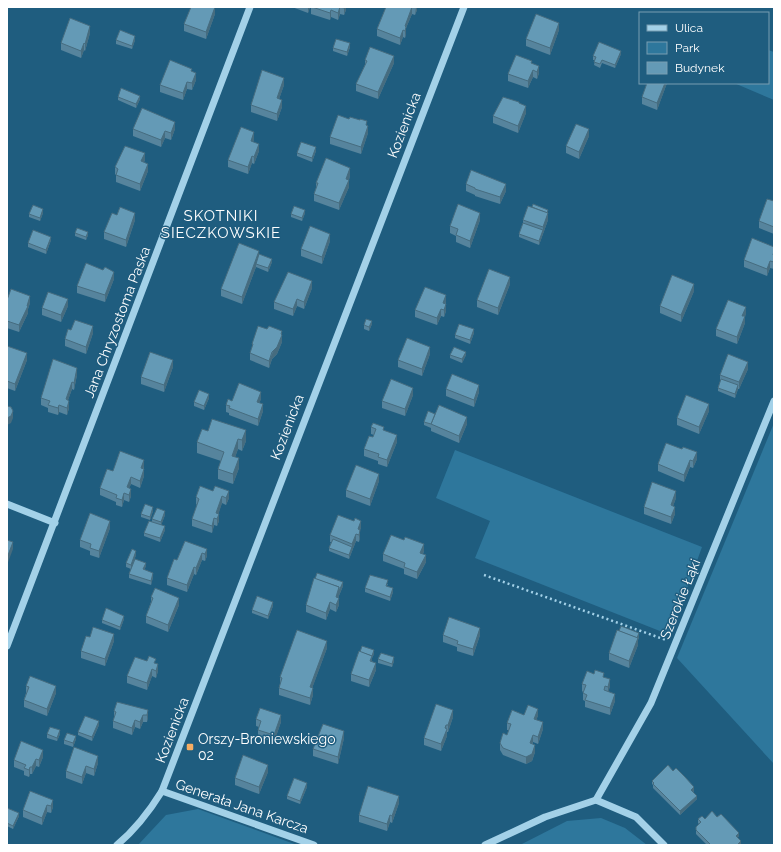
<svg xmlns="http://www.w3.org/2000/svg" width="781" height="852" font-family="Raleway,sans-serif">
  <rect width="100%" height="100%" fill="#1f5d7f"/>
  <!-- green -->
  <g fill="#2e779c">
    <path d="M768,50L774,52V100L734,83H768Z"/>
    <path d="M774,423V764L677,658Z"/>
    <path d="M455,450L702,547L670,635L475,558L490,521L436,498Z"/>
    <path d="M198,809L297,845H138L166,815Z"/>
    <path d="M601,818L625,828L647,845H520L567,821Z"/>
  </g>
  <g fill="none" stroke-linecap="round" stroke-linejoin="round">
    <!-- path -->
    <path stroke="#a3d1e8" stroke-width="2.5" stroke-dasharray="2 3" stroke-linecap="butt" d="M484,575L666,640"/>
    <!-- minor -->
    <g stroke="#a3d1e8" stroke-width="7">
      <path d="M7,504L55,523"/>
      <path d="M7,646L250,7"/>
      <path d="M162,791L314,845"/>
      <path d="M596,800L651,703L774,401"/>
      <path d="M117,845C136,829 149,812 162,791L464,7"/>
      <path d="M485,845L545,817L596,800L636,817L664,845"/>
    </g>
  </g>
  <!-- wall -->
  <g fill="#56849d">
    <path d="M292,7H310L308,13Z"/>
    <path d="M311,7H346V10L344,15L340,14L338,20L331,17L330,20L311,14Z"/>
    <path d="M386,7H417V10L415,15L412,14L406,28V34L405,38L403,37L400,45L377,36V29Z"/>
    <path d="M215,14L206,39L184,31V24Z"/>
    <path d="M559,30L550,55L526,46V39Z"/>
    <path d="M90,33L85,51L84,50L81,58L61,50V43Z"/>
    <path d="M116,40H135L132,49L116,44Z"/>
    <path d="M350,47L347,56L333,51V48Z"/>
    <path d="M621,54L615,68L602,63L600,68L594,65L595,60H593V56Z"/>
    <path d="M365,60L394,63L378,99L356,91V84L365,65Z"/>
    <path d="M532,63L539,73L537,79L533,77L528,88L508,81V74Z"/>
    <path d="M192,71L196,80L192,90L187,89L183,100L160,92V85Z"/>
    <path d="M667,83L657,110L642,104V97Z"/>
    <path d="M284,85L279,99L282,107L277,121L251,112V105Z"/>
    <path d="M118,97L140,99L136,108L118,100Z"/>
    <path d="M519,103L526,113L518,133L493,123V116Z"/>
    <path d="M367,126L368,133L361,154L330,144V137Z"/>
    <path d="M133,129H175L171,140L165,138L161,147L133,136Z"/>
    <path d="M589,136L579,159L566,153V146Z"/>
    <path d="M254,139L253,142L259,151L254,164L252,163L248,174L228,167V160Z"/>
    <path d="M316,151L312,162L297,156V153Z"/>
    <path d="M145,160L144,162L148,171L140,191L116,182V175L115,174V167Z"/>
    <path d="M350,175L349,180V187L339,210L314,201V194L316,188V183Z"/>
    <path d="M466,184L506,191L500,204L475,196V195L466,191Z"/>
    <path d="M774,201V234L759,228V221Z"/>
    <path d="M532,207L548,210V220L539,245L519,237V234L523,223V220Z"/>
    <path d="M43,213L40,221L29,217V214Z"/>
    <path d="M305,213L302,221L291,217V214Z"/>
    <path d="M117,215L135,220L126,247L104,239V232Z"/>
    <path d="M480,220L470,248L456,242V236L450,233V226Z"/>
    <path d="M75,233L88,235L86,240L75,236Z"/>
    <path d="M51,240L46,254L28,247V243Z"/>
    <path d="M330,241L322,264L301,256V249Z"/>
    <path d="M774,247V269L770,268L767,276L744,267V260Z"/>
    <path d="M259,254L272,262L268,272L256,267L242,304L221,296V289Z"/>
    <path d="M114,279L105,302L77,293V286Z"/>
    <path d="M510,284L498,315L477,307V300Z"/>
    <path d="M312,288L304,309L297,306L293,316L274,309V302Z"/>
    <path d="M694,291L681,322L660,313V306Z"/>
    <path d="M7,300L30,303L28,309V313L19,332L7,328Z"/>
    <path d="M446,302V311L444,317L441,316L437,325L415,317V310Z"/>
    <path d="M68,306L61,322L42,315V308Z"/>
    <path d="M746,314L745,316V323L737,344L716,336V329Z"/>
    <path d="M372,324L369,331L364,329V325Z"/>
    <path d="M71,330L93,333L86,354L65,346V339Z"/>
    <path d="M474,333L470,344L455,338V335Z"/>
    <path d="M282,335V342L277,354L272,359L269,368L250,360V353L252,348V344Z"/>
    <path d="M7,346L27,360L15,391L7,388Z"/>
    <path d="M430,354L422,376L398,367V360Z"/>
    <path d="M450,355H466L462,363L450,358Z"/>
    <path d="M173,367L164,392L141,384V377Z"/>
    <path d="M748,369L739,389H738L735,398L718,391V388L720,382V375Z"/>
    <path d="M77,375L74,390L72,389L68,400L69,408L67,415L59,412L58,415L48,412V408L41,405V398Z"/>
    <path d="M446,389L479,392L474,407L446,396Z"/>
    <path d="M413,395L405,416L382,408V401Z"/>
    <path d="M209,398L204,410L194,406V402Z"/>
    <path d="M261,399L259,403L263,411L258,426L229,415V413L226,412V405L232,401Z"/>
    <path d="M709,411L699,434L677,425V418Z"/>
    <path d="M435,414L467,424L459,443L431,431V428L424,425V422Z"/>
    <path d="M371,427L384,430L397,442L387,467L378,464V461L364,456V449L373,437L374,435L371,434Z"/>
    <path d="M208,431L246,441L242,451L238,449L235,457L239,468L233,484L218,479V469L221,461L197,453V442Z"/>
    <path d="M697,459L693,468L690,467L684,482L658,471V464Z"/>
    <path d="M144,467V476L140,488L131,484L129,488L131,496L129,502L124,500L122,507L116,505V502L100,495V488L113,471Z"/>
    <path d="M379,481L370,506L346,497V490Z"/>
    <path d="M200,486L229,498L226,505L222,503L218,514L219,521L217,526L214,525L212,533L192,526V519L197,505L196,504V497Z"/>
    <path d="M676,498L673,506L675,514L671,524L644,514V507Z"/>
    <path d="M153,511L150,520L141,517V514Z"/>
    <path d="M165,515L161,525L165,530L160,542L144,536V533L152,522V519Z"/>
    <path d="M110,528L99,558L90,555V551L80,547V540Z"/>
    <path d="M361,528L360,530V537L359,542L356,541L349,559L329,551V548L331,542H330V535Z"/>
    <path d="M185,541L207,556L205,561L202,560L196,575L194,574L187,592L167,585V578L177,560Z"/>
    <path d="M424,551L423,554L426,562L417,579L404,574V569L383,561V554Z"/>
    <path d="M136,555L134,560L146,566L144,570L153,577L151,585L129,578V574L131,569L126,567V563Z"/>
    <path d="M388,584L387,586L393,592L390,601L365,592V588Z"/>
    <path d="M343,586L338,598L339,605L336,612L330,609L326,620L306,612V605Z"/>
    <path d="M151,597L179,605L168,632L146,623V616L151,602Z"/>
    <path d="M273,606L268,619L252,613V610Z"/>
    <path d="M124,619L120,630L102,623V620Z"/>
    <path d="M443,635H480L473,656L457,651V647L443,642Z"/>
    <path d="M90,637L114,641L105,666L81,658V651Z"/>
    <path d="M639,637L638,640V645L629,668L609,660V653Z"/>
    <path d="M327,648L312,688L313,695L310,705L279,695V688L280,684V677Z"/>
    <path d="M374,654L372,658V661L376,670L369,687L351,681V674Z"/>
    <path d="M378,659L394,661L392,667L378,663Z"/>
    <path d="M147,661L156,663L158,671L156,678L152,676L147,690L127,683V676Z"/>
    <path d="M604,677L610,686L608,692L615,701L610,715L585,707V701L583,700V692L582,691V684Z"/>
    <path d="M26,686L56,693L47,716L24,707V700L26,693Z"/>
    <path d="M148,710V717L147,722H143L140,729L135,727L132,735L113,728V721L114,719V711Z"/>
    <path d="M524,715L538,716L536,719L543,729L538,744L533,742V744L535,752L532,761L526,764L503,755L500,750V743L507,735L509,730H507V723Z"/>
    <path d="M453,717L448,732H447V736L441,751L424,745V738Z"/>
    <path d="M256,719L281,722L274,742L258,737V730L259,727L256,726Z"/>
    <path d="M99,725L92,741L78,735V732Z"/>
    <path d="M47,734H60L57,741L47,738Z"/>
    <path d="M344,738L338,764L313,756V749Z"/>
    <path d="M76,739L73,747L64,744V740Z"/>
    <path d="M43,757L39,767L36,766L32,774H30L29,777L24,775V771L14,767V760Z"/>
    <path d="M98,763L94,776L86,773L82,784L66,778V771Z"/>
    <path d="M673,771L694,791L693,792L697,799L680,815L653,788V785L652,784V781Z"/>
    <path d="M268,772L259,794L235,785V778Z"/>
    <path d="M307,787L300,804L287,799V796Z"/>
    <path d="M30,791L53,807L51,813L47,812L42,825L23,817V810Z"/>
    <path d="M399,803L392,823L390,822L387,831L359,822V815Z"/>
    <path d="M7,808L19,816L13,829L7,826Z"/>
    <path d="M717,817L739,836L737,838L741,845H707L696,834V827L699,824L698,823V819Z"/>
  </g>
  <!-- shaded-wall -->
  <g fill="#466c7f">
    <path d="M215,7V14L206,39V32Z"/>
    <path d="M308,7H310L308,13Z"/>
    <path d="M340,7V14L338,20V13Z"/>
    <path d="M344,7H346V10L344,15Z"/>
    <path d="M412,7V14L406,28V34L405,38V26Z"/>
    <path d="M416,7H417V10L415,15Z"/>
    <path d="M331,10V17L330,20V13Z"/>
    <path d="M559,23V30L550,55V48Z"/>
    <path d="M90,26V33L85,51V44Z"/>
    <path d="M403,30V37L400,45V38Z"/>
    <path d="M135,36V40L132,49V46Z"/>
    <path d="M84,43V50L81,58V51Z"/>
    <path d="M350,43V47L347,56V52Z"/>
    <path d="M621,51V54L615,68V65Z"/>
    <path d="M394,56V63L378,99V92Z"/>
    <path d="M539,66V73L537,79V72Z"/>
    <path d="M533,70V77L528,88V81Z"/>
    <path d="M196,73V80L192,90V83Z"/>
    <path d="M284,78V85L277,105V98Z"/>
    <path d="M187,82V89L183,100V93Z"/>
    <path d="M665,83H667L657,110V103Z"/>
    <path d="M140,96V99L136,108V104Z"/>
    <path d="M282,100V107L277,121V114Z"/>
    <path d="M526,106V113L518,133V126Z"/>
    <path d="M175,122V129L171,140V133Z"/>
    <path d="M368,126V133L361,154V147Z"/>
    <path d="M589,129V136L579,159V152Z"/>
    <path d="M165,131V138L161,147V140Z"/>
    <path d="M254,132V139L251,148V141Z"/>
    <path d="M259,144V151L254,164V157Z"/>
    <path d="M316,147V151L312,162V158Z"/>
    <path d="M145,153V160L141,168V161Z"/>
    <path d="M252,156V163L248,174V167Z"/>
    <path d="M148,164V171L140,191V184Z"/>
    <path d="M350,168V175L349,180V187L339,210V203L346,179Z"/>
    <path d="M506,184V191L500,204V197Z"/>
    <path d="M43,209V213L40,221V218Z"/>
    <path d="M305,210V213L302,221V218Z"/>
    <path d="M548,210V220L539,245V241L543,230V227Z"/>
    <path d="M135,213V220L126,247V240Z"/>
    <path d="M480,213V220L470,248V241Z"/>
    <path d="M88,232V235L86,240V237Z"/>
    <path d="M330,234V241L322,264V257Z"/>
    <path d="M51,237V240L46,254V250Z"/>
    <path d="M259,251V258L256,264V267L242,304V297Z"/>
    <path d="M272,259V262L268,272V268Z"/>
    <path d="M770,261V268L767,276V269Z"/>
    <path d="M114,272V279L105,302V295Z"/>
    <path d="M510,277V284L498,315V308Z"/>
    <path d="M312,281V288L304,309V302Z"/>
    <path d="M694,284V291L681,322V315Z"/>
    <path d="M446,295V302L443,310V303Z"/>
    <path d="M30,296V303L28,309V313L19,332V325Z"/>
    <path d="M68,299V306L61,322V315Z"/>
    <path d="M297,299V306L293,316V309Z"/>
    <path d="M446,304V311L444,317V310Z"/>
    <path d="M746,307V314L742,323V316Z"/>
    <path d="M441,309V316L437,325V318Z"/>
    <path d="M745,316V323L737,344V337Z"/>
    <path d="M372,321V324L369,331V327Z"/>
    <path d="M93,326V333L86,354V347Z"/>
    <path d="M474,329V333L470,344V340Z"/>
    <path d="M282,331V342L277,354L272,359L269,368V361Z"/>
    <path d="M430,347V354L422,376V369Z"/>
    <path d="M466,352V355L462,363V359Z"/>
    <path d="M27,353V360L15,391V384Z"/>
    <path d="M173,360V367L164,392V385Z"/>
    <path d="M748,362V369L739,389V382Z"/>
    <path d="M77,368V375L74,390V383Z"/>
    <path d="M72,382V389L66,406V399Z"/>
    <path d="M479,385V392L474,407V400Z"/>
    <path d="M738,385V389L735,398V394Z"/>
    <path d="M413,388V395L405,416V409Z"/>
    <path d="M261,392V399L257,409V402Z"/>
    <path d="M209,394V398L204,410V406Z"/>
    <path d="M69,401V408L67,415V408Z"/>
    <path d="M263,404V411L258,426V419Z"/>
    <path d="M709,404V411L699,434V427Z"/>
    <path d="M59,405V412L58,415V408Z"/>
    <path d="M13,411V418L11,423L7,425V418Z"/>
    <path d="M467,417V424L459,443V436Z"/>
    <path d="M246,430V441L242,451V440Z"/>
    <path d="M397,435V442L387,467V460Z"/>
    <path d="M238,439V449L232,466V456Z"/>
    <path d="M697,452V459L693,468V461Z"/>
    <path d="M239,458V468L233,484V474Z"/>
    <path d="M144,460V467L141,475V468Z"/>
    <path d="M690,460V467L684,482V475Z"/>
    <path d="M144,469V476L140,488V481Z"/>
    <path d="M379,474V481L370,506V499Z"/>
    <path d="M131,477V484L127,494V487Z"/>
    <path d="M131,489V496L129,502V495Z"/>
    <path d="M229,491V498L226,505V498Z"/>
    <path d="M676,491V498L671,512V505Z"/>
    <path d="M124,493V500L122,507V500Z"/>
    <path d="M222,496V503L217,519L216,513Z"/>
    <path d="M153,507V511L150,520V517Z"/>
    <path d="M675,507V514L671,524V517Z"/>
    <path d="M165,511V515L161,526V522Z"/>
    <path d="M219,514V521L217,526V519Z"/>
    <path d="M214,518V525L212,533V526Z"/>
    <path d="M110,521V528L99,558V551Z"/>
    <path d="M361,521V528L358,534V529Z"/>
    <path d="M165,526V530L160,542V538Z"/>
    <path d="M360,530V537L359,542V535Z"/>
    <path d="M356,534V541L349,559V555L352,547V544Z"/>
    <path d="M13,542V549L7,565V558Z"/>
    <path d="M424,544V551L420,560V553Z"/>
    <path d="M207,549V556L205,561V554Z"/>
    <path d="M136,551V555L131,569V565Z"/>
    <path d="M202,553V560L196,575V568Z"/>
    <path d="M426,555V562L417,579V572Z"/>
    <path d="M146,563V566L143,573V569Z"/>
    <path d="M194,567V574L187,592V585Z"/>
    <path d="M153,573V577L151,585V581Z"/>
    <path d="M343,582V586L336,603V597L339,587Z"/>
    <path d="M393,588V592L390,601V597Z"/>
    <path d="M179,598V605L168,632V625Z"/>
    <path d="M339,598V605L336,612V605Z"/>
    <path d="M273,602V606L268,619V616Z"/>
    <path d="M330,602V609L326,620V613Z"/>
    <path d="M124,616V619L120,630V627Z"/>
    <path d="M480,628V635L473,656V649Z"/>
    <path d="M639,633V637L638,640V645L629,668V661Z"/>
    <path d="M114,634V641L105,666V659Z"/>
    <path d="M327,641V648L310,694V687Z"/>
    <path d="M374,650V654L372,658V663L370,668L371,659Z"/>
    <path d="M394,657V661L392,667V664Z"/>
    <path d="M376,663V670L369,687V680Z"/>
    <path d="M158,664V671L156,678V671Z"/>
    <path d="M152,669V676L147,690V683Z"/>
    <path d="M610,679V686L608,694V687Z"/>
    <path d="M56,686V693L47,716V709Z"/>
    <path d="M313,688V695L310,705V698Z"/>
    <path d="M615,694V701L610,715V708Z"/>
    <path d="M538,709V716L534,726V719Z"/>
    <path d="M148,710V717L147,722V715Z"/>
    <path d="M453,710V717L448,732V725Z"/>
    <path d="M143,715V722L140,729V722Z"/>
    <path d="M281,715V722L274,742V735Z"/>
    <path d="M135,720V727L132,735V728Z"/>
    <path d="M99,721V725L92,741V737Z"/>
    <path d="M543,722V729L538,744V737Z"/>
    <path d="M446,725L447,736L441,751V744Z"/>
    <path d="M60,730V734L57,741V738Z"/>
    <path d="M344,731V738L338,764V757Z"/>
    <path d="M533,735V742L530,750V743Z"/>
    <path d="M76,736V739L73,747V743Z"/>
    <path d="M535,745V752L532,761L526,764V757Z"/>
    <path d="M43,750V757L39,767V760Z"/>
    <path d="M98,756V763L94,776V769Z"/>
    <path d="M36,759V766L32,774V767Z"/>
    <path d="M268,765V772L259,794V787Z"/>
    <path d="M86,766V773L82,784V777Z"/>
    <path d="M30,767V774L29,777V770Z"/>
    <path d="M307,783V787L300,804V801Z"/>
    <path d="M694,787V791L691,794V790Z"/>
    <path d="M399,796V803L392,823V816Z"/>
    <path d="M697,796V799L680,815V811Z"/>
    <path d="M53,800V807L51,813V806Z"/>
    <path d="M47,805V812L42,825V818Z"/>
    <path d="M19,813V816L13,829V826Z"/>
    <path d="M390,815V822L387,831V824Z"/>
    <path d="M739,833V836L736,840V836Z"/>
    <path d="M741,841V845H737Z"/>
  </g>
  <!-- building -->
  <g fill="#649ab6" stroke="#466c7f">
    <path d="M191,7H215L206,32L184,24Z"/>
    <path d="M312,7H344V8L340,7L338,13L331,10L330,13Z"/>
    <path d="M386,7H412L405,26L406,27L405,31L403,30L400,38L377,29Z"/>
    <path d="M536,14L559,23L550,48L526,39Z"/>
    <path d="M70,18L90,26L85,44L84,43L81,51L61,43Z"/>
    <path d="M120,30L135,36L132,46L116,40Z"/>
    <path d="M336,39L350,43L347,52L333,48Z"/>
    <path d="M599,42L621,51L615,65L602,60L600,64L594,62L596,57L593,56Z"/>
    <path d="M370,47L394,56L378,92L356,84L367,61L365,60Z"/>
    <path d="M516,55L532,61L531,63L539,66L537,72L533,70L528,81L508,74Z"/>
    <path d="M170,60L192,69L191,71L196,73L192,83L187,82L183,93L160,85Z"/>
    <path d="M262,70L284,78L277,98L282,100L277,114L251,105Z"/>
    <path d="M647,83H665L657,103L642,97Z"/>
    <path d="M121,88L140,96L136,104L118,97Z"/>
    <path d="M503,97L519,102V103L526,106L518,126L493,116Z"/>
    <path d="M142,108L175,122L171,133L165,131L161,140L133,129Z"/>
    <path d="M338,115L349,119L350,117L360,120V119L367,121L366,125L368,126L361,147L330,137Z"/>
    <path d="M576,124L589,129L579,152L566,146Z"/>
    <path d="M241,127L254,132L251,141L259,144L254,157L252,156L248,167L228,160Z"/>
    <path d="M301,142L316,147L312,158L297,153Z"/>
    <path d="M125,146L145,153L141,161L148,164L140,184L116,175L118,169L115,167Z"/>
    <path d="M326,158L350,168L346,179L349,180L339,203L314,194L318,183H316Z"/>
    <path d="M471,170L506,184L500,197L475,189V188L466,184Z"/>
    <path d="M767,199L774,201V227L759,221Z"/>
    <path d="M458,204L480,213L470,241L456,235L458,229L450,226Z"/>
    <path d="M533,204L548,210L547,213L532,207Z"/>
    <path d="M33,205L43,209L40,218L29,214Z"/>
    <path d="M294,206L305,210L302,218L291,214Z"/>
    <path d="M528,206L548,213L543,227L523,220Z"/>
    <path d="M120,207L135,213L126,240L104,232L112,213L117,215Z"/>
    <path d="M523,223L543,230L539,241L519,234Z"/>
    <path d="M310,226L330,234L322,257L301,249Z"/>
    <path d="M77,228L88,232L86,237L75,233Z"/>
    <path d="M33,230L51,237L46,250L28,243Z"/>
    <path d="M752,238L774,247V251L773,255H774V262L770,261L767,269L744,260Z"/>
    <path d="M239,243L259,251L242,297L221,289Z"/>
    <path d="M259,254L272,259L268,268L256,264Z"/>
    <path d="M86,263L103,270L105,267L114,272L105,295L77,286Z"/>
    <path d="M489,269L510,277L498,308L477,300Z"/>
    <path d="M288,272L312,281L304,302L297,299L293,309L274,302Z"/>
    <path d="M672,275L694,284L681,315L660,306Z"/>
    <path d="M425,287L446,295L443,303L446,304L444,310L441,309L437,318L415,310Z"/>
    <path d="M11,289L30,296L27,306H28L19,325L7,321V300Z"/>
    <path d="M48,292L68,299L61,315L42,308Z"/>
    <path d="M728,300L746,307L742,316H745L737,337L716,329Z"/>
    <path d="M366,319L372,321L369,327L364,325Z"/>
    <path d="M75,320L93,326L86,347L65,339L68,329L71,330Z"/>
    <path d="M459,324L474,329L470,340L455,335Z"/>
    <path d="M258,326L267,329L269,326L282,331L281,334L282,335L277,347L272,352L269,361L250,353L253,344H252Z"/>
    <path d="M407,338L430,347L422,369L398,360Z"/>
    <path d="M7,346L27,353L15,384L7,381Z"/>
    <path d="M454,347L466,352L462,359L450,355Z"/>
    <path d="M150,352L173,360L164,385L141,377Z"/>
    <path d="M728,354L748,362L739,382L720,375Z"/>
    <path d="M53,359L77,368L74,383L72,382L66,399L69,401L67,408L59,405L58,408L48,405L50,401L41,398Z"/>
    <path d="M452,374L479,385L474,400L446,389Z"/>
    <path d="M391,379L413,388L405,409L382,401Z"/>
    <path d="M721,379L738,385L735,394L718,388Z"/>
    <path d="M239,383L261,392L257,402L263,404L258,419L229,408L230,406L226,405L228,399L232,401Z"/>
    <path d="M199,390L209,394L204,406L194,402Z"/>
    <path d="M686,395L709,404L699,427L677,418Z"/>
    <path d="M439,405L467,417L459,436L431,424Z"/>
    <path d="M7,406L11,407L13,411L11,416L7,418Z"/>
    <path d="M428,411L435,414L431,424L424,422Z"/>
    <path d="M212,419L246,430L242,440L238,439L232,456L239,458L233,474L218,469L224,452L197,442L202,429L208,431Z"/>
    <path d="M373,423L384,427L383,430L397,435L387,460L378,457L379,454L364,449L369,436L373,437L376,429L371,427Z"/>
    <path d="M666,443L682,449L683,447L697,452L693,461L690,460L684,475L658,464Z"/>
    <path d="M120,451L144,460L141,468L144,469L140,481L131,477L127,487L131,489L129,495L124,493L122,500L116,498L117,495L100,488L107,469L113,471Z"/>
    <path d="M356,465L379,474L370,499L346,490Z"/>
    <path d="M652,482L676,491L671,505L675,507L671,517L644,507Z"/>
    <path d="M200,486L213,491L215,486L229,491L226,498L222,496L216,513L219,514L217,519L214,518L212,526L192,519L199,499L196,497Z"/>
    <path d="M145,504L153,507L150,517L141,514Z"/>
    <path d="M157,508L165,511L161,522L152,519Z"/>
    <path d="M90,513L110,521L99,551L90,548L91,544L80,540Z"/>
    <path d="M338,515L354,521L355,518L361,521L358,529L360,530L359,535L356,534L352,544L330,535Z"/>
    <path d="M149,521L165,526L160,538L144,533Z"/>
    <path d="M391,535L404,540L405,537L424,544L420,553L426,555L417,572L404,567L405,563L383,554Z"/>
    <path d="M333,539L352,547L349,555L329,548Z"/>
    <path d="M7,540L13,542L7,558Z"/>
    <path d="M185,541L207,549L205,554L202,553L196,568L194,567L187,585L167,578L174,559L177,560Z"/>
    <path d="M132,549L136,551L131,565L126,563Z"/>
    <path d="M135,559L146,563L143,569L153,573L151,581L129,574Z"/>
    <path d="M317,573L343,582L339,591V587L315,579Z"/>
    <path d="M370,575L388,580L386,586L393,588L390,597L365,588Z"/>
    <path d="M314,578L339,587L336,597L339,598L336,605L330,602L326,613L306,605Z"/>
    <path d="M155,588L179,598L168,625L146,616L153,598L151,597Z"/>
    <path d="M257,596L273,602L268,616L252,610Z"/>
    <path d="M106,608L124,616L120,627L102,620Z"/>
    <path d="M449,617L480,628L473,649L457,644L458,641L443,635Z"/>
    <path d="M621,626L639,633L637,638L619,631Z"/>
    <path d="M93,627L114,634L105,659L81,651L86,636L90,637Z"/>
    <path d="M297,630L327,641L310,687L313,688L310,698L279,688L282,678L280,677Z"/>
    <path d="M617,630L638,638L629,661L609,653Z"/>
    <path d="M362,646L374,650L372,656L360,652Z"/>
    <path d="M359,651L372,656L370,661L376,663L369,680L351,674Z"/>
    <path d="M381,653L394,657L392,664L378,659Z"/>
    <path d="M149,656L156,659L154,663L158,664L156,671L152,669L147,683L127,676L135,657L147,661Z"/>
    <path d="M595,670L604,673L603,677L610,679L608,687L605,686L604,690L615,694L610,708L585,700L587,695L583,693L586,685L582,684L587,671L594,674Z"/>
    <path d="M30,676L56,686L47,709L24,700L29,687L26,686Z"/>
    <path d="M117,702L148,710L147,715H143L140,722L135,720L132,728L113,721L116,712L114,711Z"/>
    <path d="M436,704L453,710L448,725H446L445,728L447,729L441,744L424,738Z"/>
    <path d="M528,705L538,709L534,719L543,722L538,737L533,735L530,743L535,745L532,754L526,757L503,748L500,743L503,733L507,735L511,724L507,723L512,710L524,715Z"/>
    <path d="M260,708L281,715L274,735L258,730L261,721L256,719Z"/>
    <path d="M85,716L99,721L92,737L78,732Z"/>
    <path d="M323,724L344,731L338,757L313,749Z"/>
    <path d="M50,727L60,730L57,738L47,734Z"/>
    <path d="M67,733L76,736L73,743L64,740Z"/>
    <path d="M21,741L43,750L39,760L36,759L32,767H30L29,770L24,768L26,765L14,760Z"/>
    <path d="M74,747L98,756L94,769L86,766L82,777L66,771Z"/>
    <path d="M243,755L268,765L259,787L235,778Z"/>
    <path d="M668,765L673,771L676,768L685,777L694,787L691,790L697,796L680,811L653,784L654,783L652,781Z"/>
    <path d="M294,778L307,783L300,801L287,796Z"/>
    <path d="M368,786L399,796L392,816L390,815L387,824L359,815Z"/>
    <path d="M30,791L53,800L51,806L47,805L42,818L23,810Z"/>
    <path d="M7,808L19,813L13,826L7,823Z"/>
    <path d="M712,811L717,817L721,814L739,833L736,836L741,841L737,845H711L696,830V827L701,822L698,819L702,816L705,819Z"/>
  </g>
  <!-- markers -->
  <rect fill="#f6ad63" stroke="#1f5d7f" stroke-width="1.5" x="186" y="743" width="8" height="8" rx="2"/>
  <g text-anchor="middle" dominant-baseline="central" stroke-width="3" stroke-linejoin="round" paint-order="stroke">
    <!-- street labels -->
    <g font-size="14" fill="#fff" stroke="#1f5d7f">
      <text transform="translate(404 125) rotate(-69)">Kozienicka</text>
      <text transform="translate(117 322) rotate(-69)">Jana Chryzostoma Paska</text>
      <text transform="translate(287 427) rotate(-69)">Kozienicka</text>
      <text transform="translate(680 599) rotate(-68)">Szerokie Łąki</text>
      <text transform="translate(172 730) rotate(-69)">Kozienicka</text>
      <text transform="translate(242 806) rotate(19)">Generała Jana Karcza</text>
    </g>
    <!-- poi labels -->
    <g font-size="14" fill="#fff" stroke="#1f5d7f" text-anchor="start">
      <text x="198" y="739">Orszy-Broniewskiego<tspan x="198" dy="16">02</tspan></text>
    </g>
    <!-- neighbourhood labels -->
    <g font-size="15" letter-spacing="1" fill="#fff" stroke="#1f5d7f">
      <text x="221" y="216">SKOTNIKI<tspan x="221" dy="17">SIECZKOWSKIE</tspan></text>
    </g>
  </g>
  <!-- border -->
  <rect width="781" height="852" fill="none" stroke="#ffffff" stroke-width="16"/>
  <!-- legend -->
  <rect x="639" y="12" width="130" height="72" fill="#1f5d7f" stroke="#799eb2"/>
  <rect x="647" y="25" width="20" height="6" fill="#a3d1e8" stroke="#799eb2"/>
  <text x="675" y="32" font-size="12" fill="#ffffff">Ulica</text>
  <rect x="647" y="42" width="20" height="12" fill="#2e779c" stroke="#799eb2"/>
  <text x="675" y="52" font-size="12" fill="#ffffff">Park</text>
  <rect x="647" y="62" width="20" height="12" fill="#649ab6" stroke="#799eb2"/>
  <text x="675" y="72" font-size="12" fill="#ffffff">Budynek</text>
</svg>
